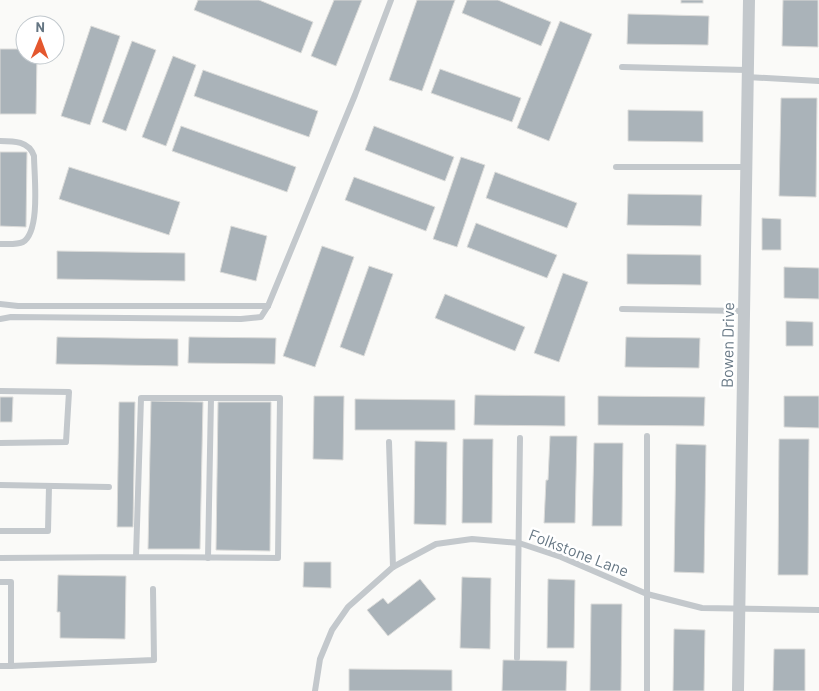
<svg xmlns="http://www.w3.org/2000/svg" width="819" height="691" font-family="Barlow,sans-serif">
  <rect width="100%" height="100%" fill="#fafaf8"/>
  <!-- building -->
  <g fill="#aab3b9" stroke="#dcdcda">
    <path d="M198,0H259L313,22L301,53L194,10Z"/>
    <path d="M334,0H362L336,66L311,56Z"/>
    <path d="M417,0H455L422,91L389,80Z"/>
    <path d="M467,0H498L551,22L541,46L462,13Z"/>
    <rect x="681" y="0" width="22" height="3"/>
    <path d="M783,0H818V47L782,46Z"/>
    <path d="M628,14L709,16L708,45L627,44Z"/>
    <path d="M560,21L592,34L549,141L517,128Z"/>
    <path d="M91,26L120,36L90,125L61,116Z"/>
    <path d="M132,41L156,50L126,131L102,122Z"/>
    <path d="M0,49H25V55H37L36,114H0Z"/>
    <path d="M173,56L196,65L166,146L142,137Z"/>
    <path d="M440,69L521,98L512,122L431,93Z"/>
    <path d="M203,70L318,111L309,137L194,96Z"/>
    <path d="M781,98H817L816,197L779,196Z"/>
    <path d="M628,110L703,111V142L628,141Z"/>
    <path d="M181,126L296,167L287,192L172,151Z"/>
    <path d="M374,126L454,157L445,181L365,150Z"/>
    <path d="M0,152H27L26,227L0,226Z"/>
    <path d="M461,157L485,165L457,247L433,239Z"/>
    <path d="M69,167L180,202L169,235L59,199Z"/>
    <path d="M495,172L577,203L567,228L486,198Z"/>
    <path d="M354,177L435,207L426,231L345,200Z"/>
    <path d="M628,194L702,195L701,226L627,225Z"/>
    <path d="M762,218L781,219V250H762Z"/>
    <path d="M476,223L557,255L547,278L467,247Z"/>
    <path d="M231,226L267,236L256,281L220,272Z"/>
    <path d="M322,246L354,257L315,367L283,356Z"/>
    <path d="M57,251L185,253V281L57,279Z"/>
    <path d="M627,254L701,255V285L627,284Z"/>
    <path d="M369,266L393,274L364,356L340,347Z"/>
    <path d="M784,267L819,268V299L784,298Z"/>
    <path d="M563,273L588,282L559,362L534,353Z"/>
    <path d="M445,294L525,327L515,351L435,318Z"/>
    <path d="M786,321L813,322V346H786Z"/>
    <path d="M57,337L178,339V366L56,364Z"/>
    <path d="M189,337L276,338L275,364L188,363Z"/>
    <path d="M626,337L700,338L699,368L625,367Z"/>
    <path d="M475,395L565,396V426L474,425Z"/>
    <path d="M314,396H344L343,460L313,459Z"/>
    <path d="M598,396L705,397L704,426L598,425Z"/>
    <path d="M784,396H819V428L784,427Z"/>
    <path d="M0,397H13L12,422H0Z"/>
    <path d="M355,399L455,400V430H355Z"/>
    <path d="M151,401L203,402L200,549H148Z"/>
    <path d="M119,402H135L133,527H117Z"/>
    <path d="M218,402H271L270,551L216,550Z"/>
    <path d="M550,436H577L575,523H544L546,480H548Z"/>
    <path d="M463,439H493L492,523H462Z"/>
    <path d="M779,439H809L808,575H778Z"/>
    <path d="M415,441L447,442L446,525L414,524Z"/>
    <path d="M594,443H623L622,526H592Z"/>
    <path d="M676,444L706,445L704,573L674,572Z"/>
    <path d="M304,562H331V588L303,587Z"/>
    <path d="M58,575L126,576L125,639L60,638V612H57Z"/>
    <path d="M462,577L491,578L490,649L460,648Z"/>
    <path d="M420,579L436,599L388,636L367,610L383,598L388,604Z"/>
    <path d="M548,579L575,580L574,648H547Z"/>
    <path d="M591,604H622L621,691H590Z"/>
    <path d="M674,629L705,630L704,691H673Z"/>
    <path d="M774,649H805V691H773Z"/>
    <path d="M503,660L567,661L566,691H502Z"/>
    <path d="M349,669L452,670V691H349Z"/>
  </g>
  <g fill="none" stroke-linecap="round" stroke-linejoin="round">
    <!-- service -->
    <g stroke="#c3c8cc" stroke-width="6">
      <path d="M622,67L747,70"/>
      <path d="M747,77L819,81"/>
      <path d="M0,141C14,141 29,141 34,156C34,174 41,231 23,242C17,245 7,244 0,244"/>
      <path d="M616,167H746"/>
      <path d="M0,304L18,306H268"/>
      <path d="M622,309L743,311"/>
      <path d="M0,319L11,317L241,319L261,317L268,306L355,95L391,0"/>
      <path d="M0,391L69,392L66,442L0,443"/>
      <path d="M389,442L393,567"/>
      <path d="M0,485L109,487"/>
      <path d="M0,531H48L49,486"/>
      <path d="M0,558L136,557L141,398H280L278,558L136,557"/>
      <path d="M208,558L211,398"/>
      <path d="M0,582H11V666H0"/>
      <path d="M517,658L520,438"/>
      <path d="M11,666L154,660L153,589"/>
      <path d="M315,691L320,659L332,630L348,607L393,567L436,544L472,539L519,543L561,557L647,594L702,608L819,610"/>
      <path d="M647,691V436"/>
    </g>
    <!-- minor -->
    <path stroke="#c3c8cc" stroke-width="12" d="M738,691L749,0"/>
  </g>
  <g text-anchor="middle" dominant-baseline="central" stroke-width="5" stroke-linejoin="round" paint-order="stroke">
    <!-- street labels -->
    <g font-size="16" fill="#657683" stroke="#fff">
      <text transform="translate(727 345) rotate(-89)">Bowen Drive</text>
      <text transform="translate(579 552) rotate(21)">Folkstone Lane</text>
    </g>
  </g>
  <!-- north arrow -->
  <g transform="translate(40 40) rotate(1)"><circle r="24" fill="#ffffff" stroke="#c1c8cd"/>
  <path d="M0-4L9 19L0 12L-9 19Z" fill="#e4572e"/>
  <text y="-8" font-size="14" font-weight="bold" text-anchor="middle" fill="#657683">N</text>
  </g>
</svg>
